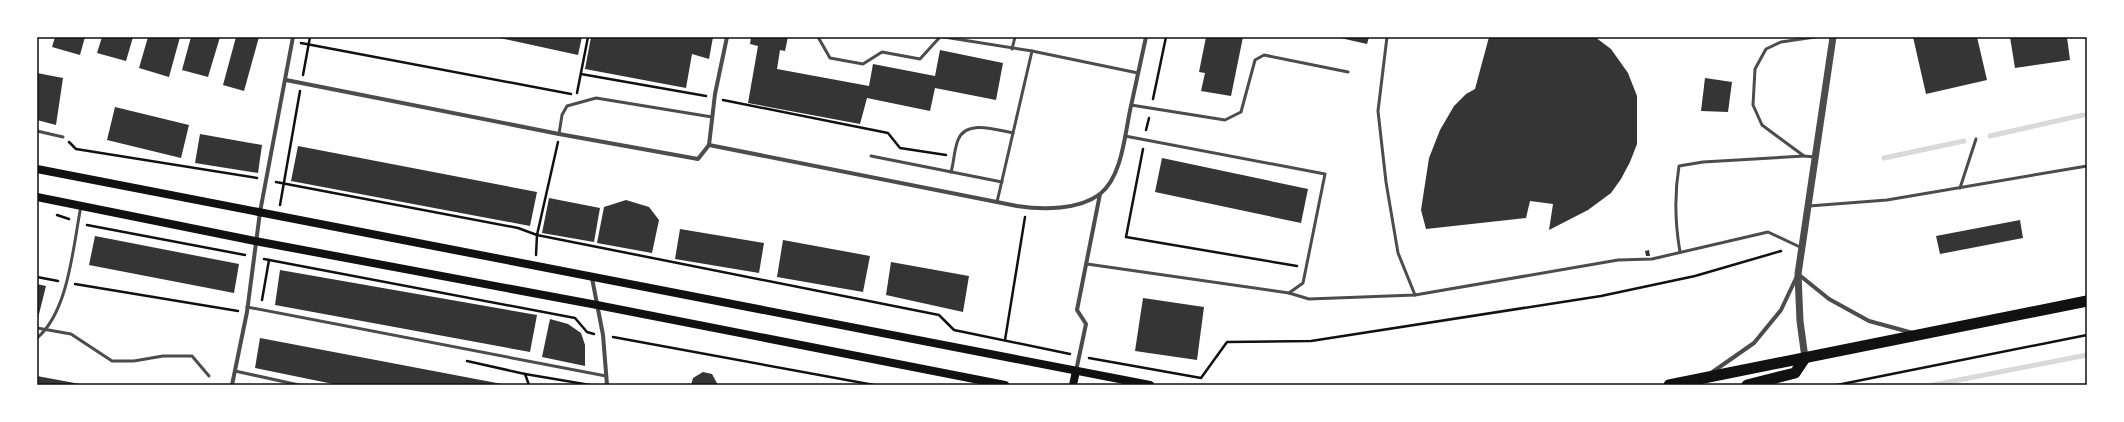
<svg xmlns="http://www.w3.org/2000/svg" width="2124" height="422" font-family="'Golos Text',sans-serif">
  <rect width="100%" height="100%" fill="#fff"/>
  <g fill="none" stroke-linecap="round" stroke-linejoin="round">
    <!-- stream -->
    <g stroke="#d9d9d9" stroke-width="5">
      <path d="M1990,136L2083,115"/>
      <path d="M1884,158L1964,141"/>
      <path d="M1933,385L2087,355"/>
    </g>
  </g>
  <!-- building -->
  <g fill="#353535">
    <path d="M55,37H85L80,55L52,47Z"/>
    <path d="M102,37H133L126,61L97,53Z"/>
    <path d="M148,37H180L169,77L139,68Z"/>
    <path d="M191,37H220L208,77L182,70Z"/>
    <path d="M236,37H259L244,91L223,85Z"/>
    <path d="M495,37H582L578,55Z"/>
    <path d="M591,37H713L709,59L692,54L686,88L585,69Z"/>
    <path d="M751,37H788L785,51L780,50L777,69L869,86L873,64L935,76L940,50L1003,63L996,100L935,88L930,111L867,98L860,124L748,103L758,46L750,44Z"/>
    <path d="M1206,37H1243L1231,96L1201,91L1205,73L1199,72Z"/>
    <path d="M1336,37H1369L1367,44Z"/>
    <path d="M1489,37H1595L1611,49L1628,73L1637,96V144L1630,162L1621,179L1611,193L1588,210L1549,230L1553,204L1530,201L1526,218L1426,229L1421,210L1429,158L1440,130L1454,106L1466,94L1475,89Z"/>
    <path d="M1913,37H1977L1987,80L1926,94Z"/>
    <path d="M2010,37H2067L2070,60L2015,68Z"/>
    <path d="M37,73L63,78L56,125L37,120Z"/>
    <path d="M1705,78L1732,82L1728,112L1701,111Z"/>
    <path d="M115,107L189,125L181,158L107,140Z"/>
    <path d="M200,134L262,145L258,173L195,163Z"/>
    <path d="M298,146L537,192L530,226L291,181Z"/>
    <path d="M1162,158L1308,189L1301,223L1155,192Z"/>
    <path d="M549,198L600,208L594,242L542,233Z"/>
    <path d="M626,200L649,207L659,220L652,253L597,243L604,207Z"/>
    <path d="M2020,220L2023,238L1940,254L1936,236Z"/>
    <path d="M680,229L764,243L759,273L675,259Z"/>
    <path d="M95,236L239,264L234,293L89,265Z"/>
    <path d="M783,240L870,256L863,292L777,277Z"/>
    <path d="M1649,250L1650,256H1646L1645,251Z"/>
    <path d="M891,262L969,276L963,312L886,295Z"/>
    <path d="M280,270L537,315L530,352L275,305Z"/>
    <path d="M37,284L46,286L38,318L37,317Z"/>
    <path d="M1143,298L1204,307L1197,360L1135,351Z"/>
    <path d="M550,319L568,324L581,333L585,345V366L542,357Z"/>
    <path d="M260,338L502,384V385H338L255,368Z"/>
    <path d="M703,372L712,374L718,385H691L693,378Z"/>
    <path d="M37,376L80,384V385H37Z"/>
  </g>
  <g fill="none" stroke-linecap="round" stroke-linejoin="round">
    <!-- path -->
    <g stroke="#111" stroke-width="2.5">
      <path d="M301,43L571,94"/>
      <path d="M581,74L706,96"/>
      <path d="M303,75L310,37"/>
      <path d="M577,93L588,37"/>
      <path d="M1153,99L1166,37"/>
      <path d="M723,100L888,133L900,148L946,155"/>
      <path d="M1146,130L1149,118"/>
      <path d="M69,142L76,149L257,178"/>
      <path d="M1143,149L1126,237L1297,266"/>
      <path d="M276,182L518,228L537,235L939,315L954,330L1070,354"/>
      <path d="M280,205L300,91"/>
      <path d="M57,215L69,219"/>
      <path d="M87,225L245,255"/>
      <path d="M536,255L537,235L558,142"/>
      <path d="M264,259L575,318L587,332L594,334"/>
      <path d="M37,277L58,281"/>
      <path d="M75,284L238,311"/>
      <path d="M262,300L269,260"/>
      <path d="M613,337L874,385"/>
      <path d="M1005,340L1025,217"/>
      <path d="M1089,358L1201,378L1227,342L1311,341L1601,296L1695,276L1781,251"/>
      <path d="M467,361L525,374"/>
      <path d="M529,385L525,374L590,385"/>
      <path d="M1837,385L2087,335"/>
    </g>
    <!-- service -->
    <g stroke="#4c4c4c" stroke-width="3">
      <path d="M818,37L830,58L863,64L882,52L920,59L940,37"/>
      <path d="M944,37L1032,51L997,202"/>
      <path d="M1387,37L1378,111L1386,182L1398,253L1415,295"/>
      <path d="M1012,49L1015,37"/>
      <path d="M1032,51L1138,73"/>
      <path d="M1131,105L1225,120L1241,112L1255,60L1264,55L1348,72"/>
      <path d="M37,131L63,137"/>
      <path d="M559,134L562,115L567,106L596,98L712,117"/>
      <path d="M871,156L1002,182"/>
      <path d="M1815,157L1804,156L1762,125L1753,105L1755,69L1766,49L1781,42L1815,37"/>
      <path d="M951,172C954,162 954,150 958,140C966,119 997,130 1013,133"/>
      <path d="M1960,188L1976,139"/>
      <path d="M1809,206L1887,200L2087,166"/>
      <path d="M1680,252C1675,223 1674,196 1679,166L1703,162L1804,156"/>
      <path d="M1087,264L1289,293L1303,283L1325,174L1125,136"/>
      <path d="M1289,293L1309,299L1415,295L1618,260L1652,259L1768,232L1802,248"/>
      <path d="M247,307L606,376"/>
      <path d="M37,328L71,334L112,361H134L163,356H192L209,376"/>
      <path d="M37,338C69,311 73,246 81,206"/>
      <path d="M235,371L299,385"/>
    </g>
    <!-- minor -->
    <g stroke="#4c4c4c" stroke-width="4">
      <path d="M286,80L559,134L698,159L709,145L1017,206C1043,210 1079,210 1100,194C1123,176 1125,131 1131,106C1136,83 1141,60 1146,37"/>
      <path d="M709,145L715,94L727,37"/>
      <path d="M592,278L603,335L607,385"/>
      <path d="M1076,371L1086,324L1077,310L1100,194"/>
      <path d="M1711,373L1754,343L1781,310L1798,274L1829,299L1869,321L1913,333"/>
      <path d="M232,385L247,312L260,212L293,37"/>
    </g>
    <!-- tertiary -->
    <path stroke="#4c4c4c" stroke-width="7" d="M1805,358L1800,321L1798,274L1833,37"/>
    <!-- secondary -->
    <g stroke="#111" stroke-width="8">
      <path d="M37,169L1150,385"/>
      <path d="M37,197L255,241L597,305L1005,385"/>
      <path d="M1073,385L1076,371"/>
    </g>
    <!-- trunk -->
    <g stroke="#111" stroke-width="11">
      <path d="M1669,385L2087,301"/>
      <path d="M1747,385L1795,373L1805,358"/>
    </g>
  </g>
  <!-- border -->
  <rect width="2124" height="422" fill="none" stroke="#ffffff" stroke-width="76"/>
  <rect x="38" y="38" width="2048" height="346" fill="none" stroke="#111" stroke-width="1.5"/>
</svg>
